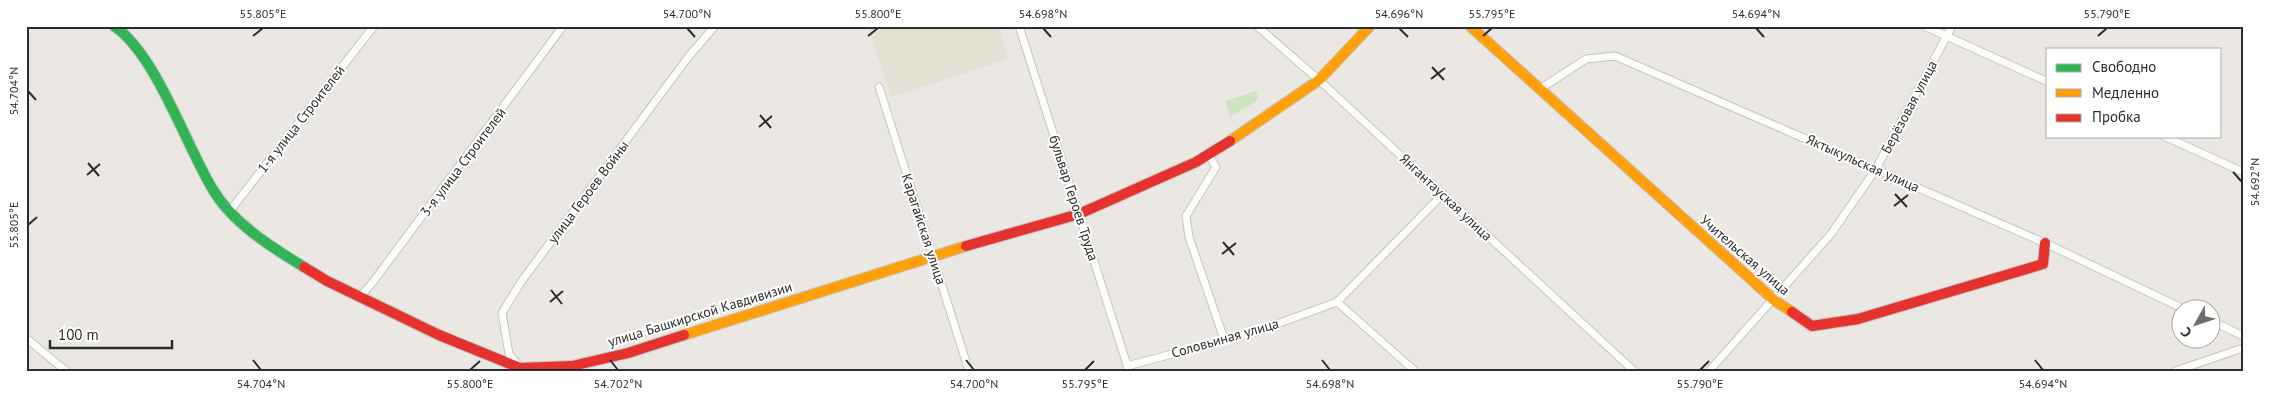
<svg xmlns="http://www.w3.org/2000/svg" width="2269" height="397" font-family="'PT Sans',sans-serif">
  <rect width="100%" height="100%" fill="#ebe8e4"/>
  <!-- education -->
  <path fill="#e4e0d3" d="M868,26H998L1008,59L891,97Z"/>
  <!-- green -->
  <path fill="#cde4c0" d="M1256,91L1258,100L1230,117L1225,101Z"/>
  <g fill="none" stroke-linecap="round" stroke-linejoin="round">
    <!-- street casing -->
    <g stroke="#c5c4c3" stroke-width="9">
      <g id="street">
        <path d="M1019,26L1129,371"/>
        <path d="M1257,26L1319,80L1634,371"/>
        <path d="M1924,26L2048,82"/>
        <path d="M879,87L969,371"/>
        <path d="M1540,89L1586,59L1615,56L2045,243L2186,310"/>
        <path d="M2164,136L2243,172"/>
        <path d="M1208,154L1216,167L1186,216L1189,237L1224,339"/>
        <path d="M229,212L374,26"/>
        <path d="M360,297L373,282L563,26"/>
        <path d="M1337,302L1443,194"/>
        <path d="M2212,321L2243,336"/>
        <path d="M26,338L66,371"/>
        <path d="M519,366L509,354L502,313L521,282L689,56L715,26"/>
        <path d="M1127,366L1255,332L1337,302L1415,371"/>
        <path d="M1709,371L1831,234L1876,169L1952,26"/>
        <path d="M2175,371L2243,348"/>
      </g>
    </g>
    <!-- fast casing -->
    <g stroke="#c5c4c3" stroke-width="12">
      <path id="fast" d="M114,26C155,53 186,145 212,188C231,222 271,247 304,267"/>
    </g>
    <!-- slow casing -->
    <g stroke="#c5c4c3" stroke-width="12">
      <g id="slow">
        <path d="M1470,26L1774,300L1792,312"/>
        <path d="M1230,141L1319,80L1370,26"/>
        <path d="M684,335L966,246"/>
      </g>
    </g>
    <!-- jam casing -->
    <g stroke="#c5c4c3" stroke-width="12">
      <g id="jam">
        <path d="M966,246L1079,214L1196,162L1230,141"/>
        <path d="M304,267L327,281L439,335L520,368L572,366L628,353L684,335"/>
        <path d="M1792,312L1812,326L1858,319L2043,264L2045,243"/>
      </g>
    </g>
    <!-- street -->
    <use href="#street" stroke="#fcfcfb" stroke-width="7"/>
    <!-- fast -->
    <use href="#fast" stroke="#30b455" stroke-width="10"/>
    <!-- slow -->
    <use href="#slow" stroke="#ff9f0a" stroke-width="10"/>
    <!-- jam -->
    <use href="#jam" stroke="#e5322d" stroke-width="10"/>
  </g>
  <!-- ticks -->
  <path fill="none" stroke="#2d2d2d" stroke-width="2" d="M687,28L695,37M1043,28L1051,37M1399,28L1408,37M1756,28L1764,37M253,36L263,28M868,36L878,28M1483,36L1492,28M2098,36L2107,28M1432,67L1444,80M1431,79L1445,68M28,91L36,100M760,115L771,128M759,127L772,116M88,163L99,176M2233,172L2242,182M87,175L100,164M1895,194L1907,207M1894,206L1908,195M28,225L37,217M1223,242L1234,255M1222,254L1236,243M551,290L562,304M550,302L563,291M253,360L261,370M610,360L618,370M966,360L974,370M1322,360L1330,370M2035,360L2043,370M470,370L480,361M1085,370L1094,361M1700,370L1709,361"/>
  <g text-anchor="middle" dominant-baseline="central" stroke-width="4" stroke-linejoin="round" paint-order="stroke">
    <!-- street labels -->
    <g font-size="14" fill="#2d2d2d" stroke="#fff">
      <text transform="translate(1909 107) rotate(-62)">Берёзовая улица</text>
      <text transform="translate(301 119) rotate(-52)">1-я улица Строителей</text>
      <text transform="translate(463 162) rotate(-53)">3-я улица Строителей</text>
      <text transform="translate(1863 163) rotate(24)">Яктыкульская улица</text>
      <text transform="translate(588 192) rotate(-53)">улица Героев Войны</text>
      <text transform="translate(1446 197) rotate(43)">Янгантауская улица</text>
      <text transform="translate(1074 198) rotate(72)">бульвар Героев Труда</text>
      <text transform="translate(924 229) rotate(72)">Карагайская улица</text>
      <text transform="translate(1745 255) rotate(41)">Учительская улица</text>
      <text transform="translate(700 314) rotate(-17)">улица Башкирской Кавдивизии</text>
      <text transform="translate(1225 338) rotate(-16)">Соловьиная улица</text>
    </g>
  </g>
  <!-- border -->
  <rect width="2269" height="397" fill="none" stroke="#ffffff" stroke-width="55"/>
  <!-- legend -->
  <rect x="2046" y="48" width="175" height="90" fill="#ffffff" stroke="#ababab"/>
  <rect x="2056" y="64" width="25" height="8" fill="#30b455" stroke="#ababab"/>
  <text x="2092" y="72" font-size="15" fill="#2d2d2d">Свободно</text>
  <rect x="2056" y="89" width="25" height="8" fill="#ff9f0a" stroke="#ababab"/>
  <text x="2092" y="98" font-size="15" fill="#2d2d2d">Медленно</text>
  <rect x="2056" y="114" width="25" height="8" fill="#e5322d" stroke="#ababab"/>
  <text x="2092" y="122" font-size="15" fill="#2d2d2d">Пробка</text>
  <!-- north arrow -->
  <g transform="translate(2196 324) rotate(230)"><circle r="24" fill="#ffffff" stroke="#ababab"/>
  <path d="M0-4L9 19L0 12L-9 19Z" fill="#706e6d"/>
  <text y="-8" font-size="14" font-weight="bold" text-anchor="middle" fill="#2d2d2d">С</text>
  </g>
  <!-- scale -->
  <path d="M50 340v8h122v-8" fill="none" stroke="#2d2d2d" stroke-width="2.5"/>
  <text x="58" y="340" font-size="15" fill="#2d2d2d" stroke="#ffffff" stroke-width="4" paint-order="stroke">100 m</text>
  <rect x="28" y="28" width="2214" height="342" fill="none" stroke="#2d2d2d" stroke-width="2"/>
  <g font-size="12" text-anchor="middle" fill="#2d2d2d">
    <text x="263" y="18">55.805°E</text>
    <text x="687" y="18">54.700°N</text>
    <text x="878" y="18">55.800°E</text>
    <text x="1043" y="18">54.698°N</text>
    <text x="1399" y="18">54.696°N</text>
    <text x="1492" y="18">55.795°E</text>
    <text x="1756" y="18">54.694°N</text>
    <text x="2107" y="18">55.790°E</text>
    <text transform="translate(14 91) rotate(-90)" y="4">54.704°N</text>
    <text transform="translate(2255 182) rotate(-90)" y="4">54.692°N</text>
    <text transform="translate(14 225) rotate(-90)" y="4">55.805°E</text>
    <text x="261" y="388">54.704°N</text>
    <text x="470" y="388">55.800°E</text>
    <text x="618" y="388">54.702°N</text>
    <text x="974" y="388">54.700°N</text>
    <text x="1085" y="388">55.795°E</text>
    <text x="1330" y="388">54.698°N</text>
    <text x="1700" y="388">55.790°E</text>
    <text x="2043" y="388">54.694°N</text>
  </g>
</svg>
